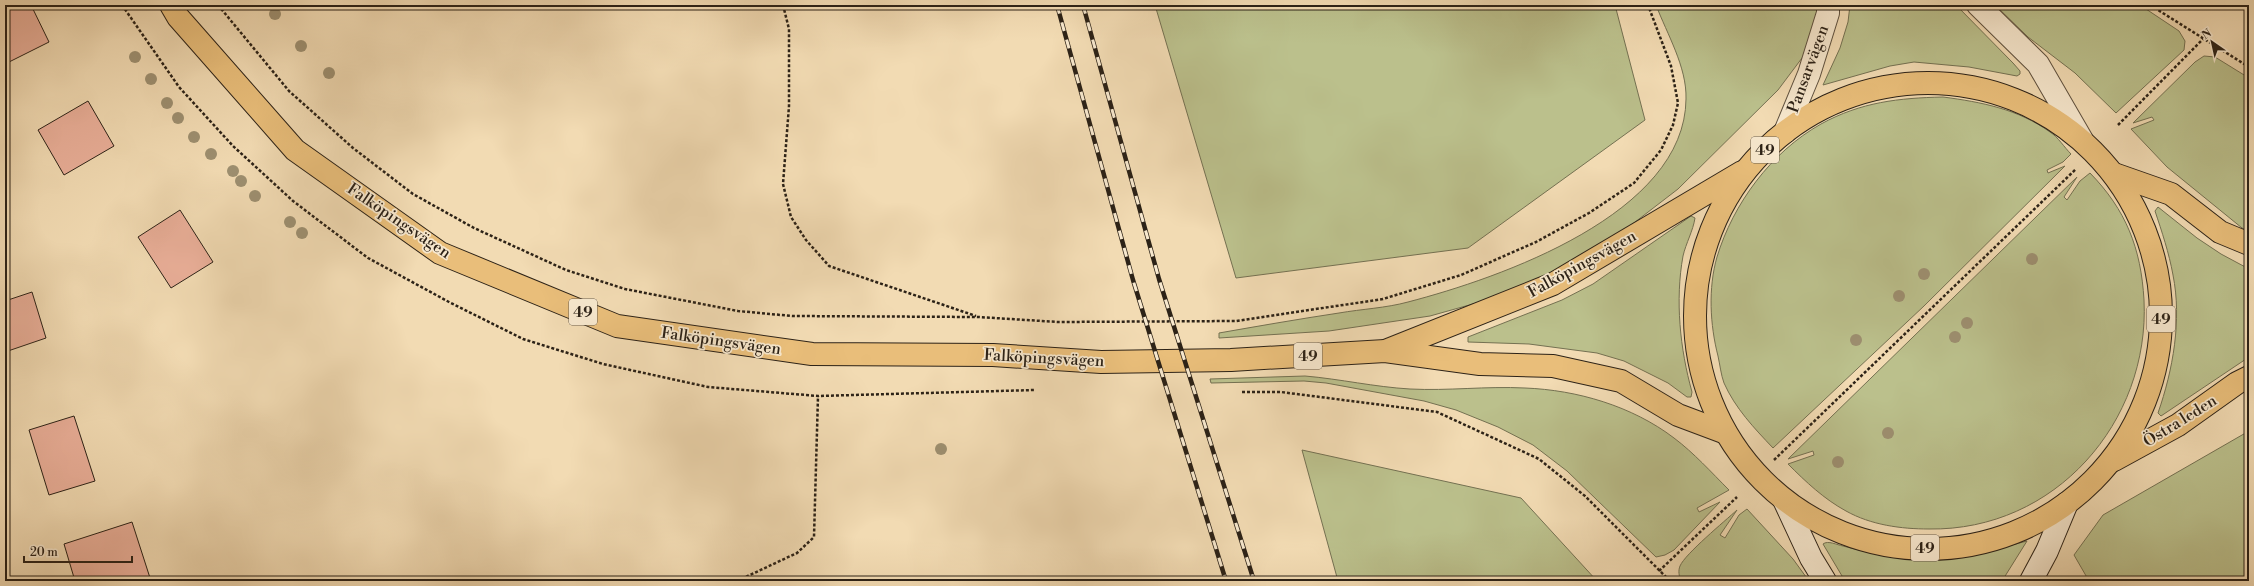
<svg xmlns="http://www.w3.org/2000/svg" width="2254" height="586" font-family="'Libre Bodoni',serif">
  <rect width="100%" height="100%" fill="#f2dbb3"/>
  <filter id="stains"><feTurbulence type="fractalNoise" baseFrequency=".005" numOctaves="4"/><feColorMatrix values="0 0 0 0 .2 0 0 0 0 .09 0 0 0 0 .02 0 0 0 .5 -.17"/></filter>
  <radialGradient id="worn" r=".72"><stop offset=".6" stop-color="#630" stop-opacity="0"/><stop offset="1" stop-color="#630" stop-opacity=".3"/></radialGradient>
  <!-- green -->
  <g fill="#bbc08c" stroke="#747152">
    <path d="M1155,5H1615L1645,120L1468,248L1236,278Z"/>
    <path d="M1656,5H1818L1816,24L1805,54L1778,90L1678,189L1626,229L1564,266L1505,295L1430,316L1329,331L1219,338V333C1259,326 1299,319 1339,313C1362,309 1386,308 1408,302C1500,278 1685,214 1686,99C1687,67 1667,34 1656,5Z"/>
    <path d="M1850,5H1956L2013,63L2020,71V74L2017,76L1969,67L1914,62L1890,66L1823,85L1840,48L1848,22Z"/>
    <path d="M1995,5H2140L2179,31L2185,41L2184,50L2116,113L2075,73L2028,37Z"/>
    <path d="M2204,56L2215,57L2249,78V231L2242,228L2167,167L2131,129L2154,120L2152,117L2133,123L2195,62Z"/>
    <path d="M1943,97C1981,102 2018,109 2050,132C2058,137 2064,147 2071,154L2063,162L2047,170L2048,173L2065,166L1924,306L1773,448C1754,428 1735,408 1724,383C1721,375 1720,365 1718,356C1710,325 1708,288 1717,257C1733,204 1771,152 1821,124C1861,102 1899,98 1943,97Z"/>
    <path d="M2090,173C2126,210 2141,248 2144,300C2150,422 2055,531 1929,529C1901,529 1871,525 1846,511C1824,499 1806,482 1788,464L1814,455L1813,451L1788,459L2077,177L2064,197L2067,200L2080,181Z"/>
    <path d="M2158,207L2197,238L2221,254L2249,269V357L2161,416L2158,413C2173,370 2182,320 2173,275C2169,253 2162,232 2155,211Z"/>
    <path d="M1691,216L1695,218C1693,231 1686,243 1683,256C1675,300 1680,349 1692,392L1691,397H1687L1668,383L1624,361L1597,353L1529,344L1468,342V337L1562,300L1593,284Z"/>
    <path d="M1305,376C1340,379 1375,387 1410,389C1448,391 1486,386 1525,388C1577,390 1632,406 1674,438C1694,453 1711,472 1729,490L1697,508L1699,512L1720,502L1674,550L1665,555L1656,557L1567,471L1533,445L1498,427L1456,410L1424,401L1326,383L1304,381L1211,383L1210,379Z"/>
    <path d="M2249,431V581H2089L2074,555L2103,515Z"/>
    <path d="M1302,450L1521,498L1597,581H1338Z"/>
    <path d="M1747,509L1793,559L1809,581H1681C1679,576 1678,571 1680,566C1685,554 1725,521 1737,510L1720,535L1725,538L1739,515Z"/>
    <path d="M2027,541L2002,581H1845L1823,544C1828,540 1837,545 1843,546C1861,551 1879,554 1897,557C1944,564 1982,553 2027,541Z"/>
  </g>
  <!-- building -->
  <g fill="#eaaf99" stroke="#2c2217">
    <path d="M17,5H31L49,42L5,64V11Z"/>
    <path d="M88,101L114,146L64,175L38,130Z"/>
    <path d="M180,210L213,262L171,288L138,237Z"/>
    <path d="M32,292L46,338L5,352V301Z"/>
    <path d="M74,416L95,481L49,495L29,430Z"/>
    <path d="M132,522L151,581H118V579L110,581H75L64,544Z"/>
  </g>
  <g fill="none" stroke-linecap="round" stroke-linejoin="round">
    <!-- street casing -->
    <g stroke="#5e503e" stroke-width="24">
      <g id="street">
        <path d="M1978,5L2038,64L2082,140"/>
        <path d="M1785,132L1809,74L1828,13V5"/>
      </g>
    </g>
    <!-- secondary casing -->
    <g stroke="#2c2217" stroke-width="24">
      <g id="secondary">
        <path d="M1784,500L1811,558L1825,581"/>
        <path d="M2031,581L2047,551L2067,503"/>
      </g>
    </g>
    <!-- primary casing -->
    <g stroke="#2c2217" stroke-width="24">
      <g id="primary">
        <path d="M171,5L178,17L295,150L440,253L617,326L812,354L993,355L1101,362L1231,360L1385,351L1480,364L1553,366L1621,381L1678,415L1726,433"/>
        <circle cx="1928" cy="316" r="233"/>
        <path d="M2114,174L2171,194L2220,232L2249,244"/>
        <path d="M1388,350L1553,284L1742,172"/>
        <path d="M2114,460L2178,425L2237,383L2249,377"/>
      </g>
    </g>
    <!-- path -->
    <g stroke="#2c2217" stroke-width="2.5" stroke-dasharray="3 2" stroke-linecap="butt">
      <path d="M122,5L179,87L233,146L293,201L368,258L449,302L523,339L603,364L708,387L818,396L1035,390"/>
      <path d="M218,5L289,91L353,148L413,194L474,228L566,270L625,289L738,311L792,316L978,317L1058,322L1236,321L1383,299L1461,275L1536,242L1589,213L1634,183L1661,150L1673,125L1678,103L1671,66L1648,5"/>
      <path d="M783,5L789,29V106L783,184L791,217L806,240L829,266L976,316"/>
      <path d="M2150,5L2249,67"/>
      <path d="M2118,125L2203,39"/>
      <path d="M1242,392H1281L1437,412L1539,459L1585,496L1670,581"/>
      <path d="M1774,460L2076,169"/>
      <path d="M1659,571L1737,497"/>
      <path d="M737,581L797,553L814,537L818,396"/>
    </g>
    <!-- street -->
    <use href="#street" stroke="#f7e8ce" stroke-width="22"/>
    <!-- secondary -->
    <use href="#secondary" stroke="#f7e8ce" stroke-width="22"/>
    <!-- primary -->
    <use href="#primary" stroke="#e9be7a" stroke-width="22"/>
    <!-- rail casing -->
    <g stroke="#2c2217" stroke-width="4.5">
      <g id="rail">
        <path d="M1057,5L1133,280L1226,581"/>
        <path d="M1083,5L1159,279L1254,581"/>
      </g>
    </g>
    <!-- rail -->
    <use href="#rail" stroke="#f7e8ce" stroke-width="3" stroke-dasharray="9" stroke-linecap="butt"/>
  </g>
  <!-- trees -->
  <g fill="#9d8f70">
    <circle cx="275" cy="14" r="6"/>
    <circle cx="301" cy="46" r="6"/>
    <circle cx="135" cy="57" r="6"/>
    <circle cx="329" cy="73" r="6"/>
    <circle cx="151" cy="79" r="6"/>
    <circle cx="167" cy="103" r="6"/>
    <circle cx="178" cy="118" r="6"/>
    <circle cx="194" cy="137" r="6"/>
    <circle cx="211" cy="154" r="6"/>
    <circle cx="233" cy="171" r="6"/>
    <circle cx="241" cy="181" r="6"/>
    <circle cx="255" cy="196" r="6"/>
    <circle cx="290" cy="222" r="6"/>
    <circle cx="302" cy="233" r="6"/>
    <circle cx="2032" cy="259" r="6"/>
    <circle cx="1924" cy="274" r="6"/>
    <circle cx="1899" cy="296" r="6"/>
    <circle cx="1967" cy="323" r="6"/>
    <circle cx="1955" cy="337" r="6"/>
    <circle cx="1856" cy="340" r="6"/>
    <circle cx="1888" cy="433" r="6"/>
    <circle cx="941" cy="449" r="6"/>
    <circle cx="1838" cy="462" r="6"/>
  </g>
  <g text-anchor="middle" dominant-baseline="central" stroke-width="3.5" stroke-linejoin="round" paint-order="stroke">
    <!-- shield labels -->
    <g fill="#f7e8ce" stroke="#695d4e" stroke-width="1">
      <rect x="1751" y="137" width="28" height="26" rx="3"/>
      <rect x="569" y="299" width="28" height="26" rx="3"/>
      <rect x="2147" y="306" width="28" height="26" rx="3"/>
      <rect x="1294" y="343" width="28" height="26" rx="3"/>
      <rect x="1911" y="535" width="28" height="26" rx="3"/>
    </g>
    <g font-size="15" font-weight="bold" fill="#2c2217">
      <text x="1765" y="150">49</text>
      <text x="583" y="312">49</text>
      <text x="2161" y="319">49</text>
      <text x="1308" y="356">49</text>
      <text x="1925" y="548">49</text>
    </g>
    <!-- street labels -->
    <g font-size="16" fill="#2c2217" stroke="#f7e8ce">
      <text transform="translate(1808 69) rotate(-70)">Pansarvägen</text>
      <text transform="translate(399 221) rotate(34)">Falköpingsvägen</text>
      <text transform="translate(1582 264) rotate(-29)">Falköpingsvägen</text>
      <text transform="translate(721 341) rotate(8)">Falköpingsvägen</text>
      <text transform="translate(1044 358) rotate(3)">Falköpingsvägen</text>
      <text transform="translate(2180 421) rotate(-32)">Östra leden</text>
    </g>
  </g>
  <!-- margin -->
  <rect width="2254" height="586" fill="none" stroke="#f2dbb3" stroke-width="20"/>
  <rect x="6" y="6" width="2242" height="574" fill="none" stroke="#2c2217" stroke-width="2"/>
  <rect x="10" y="10" width="2234" height="566" fill="none" stroke="#2c2217"/>
  <!-- north arrow -->
  <g transform="translate(2212 42) rotate(326)" stroke="#f7e8ce" stroke-width="3" paint-order="stroke">
  <path d="M0-3L7 15L0 10L-7 15Z" fill="#2c2217"/>
  <text y="-6" font-size="11" font-weight="bold" text-anchor="middle" fill="#2c2217">N</text>
  </g>
  <!-- scale -->
  <path d="M24 556v6h108v-6" fill="none" stroke="#2c2217" stroke-width="2"/>
  <text x="30" y="556" font-size="12" fill="#2c2217" stroke="#f7e8ce" stroke-width="3" paint-order="stroke">20 m</text>
  <rect width="100%" height="100%" filter="url(#stains)"/>
  <rect width="100%" height="100%" fill="url(#worn)"/>
</svg>
